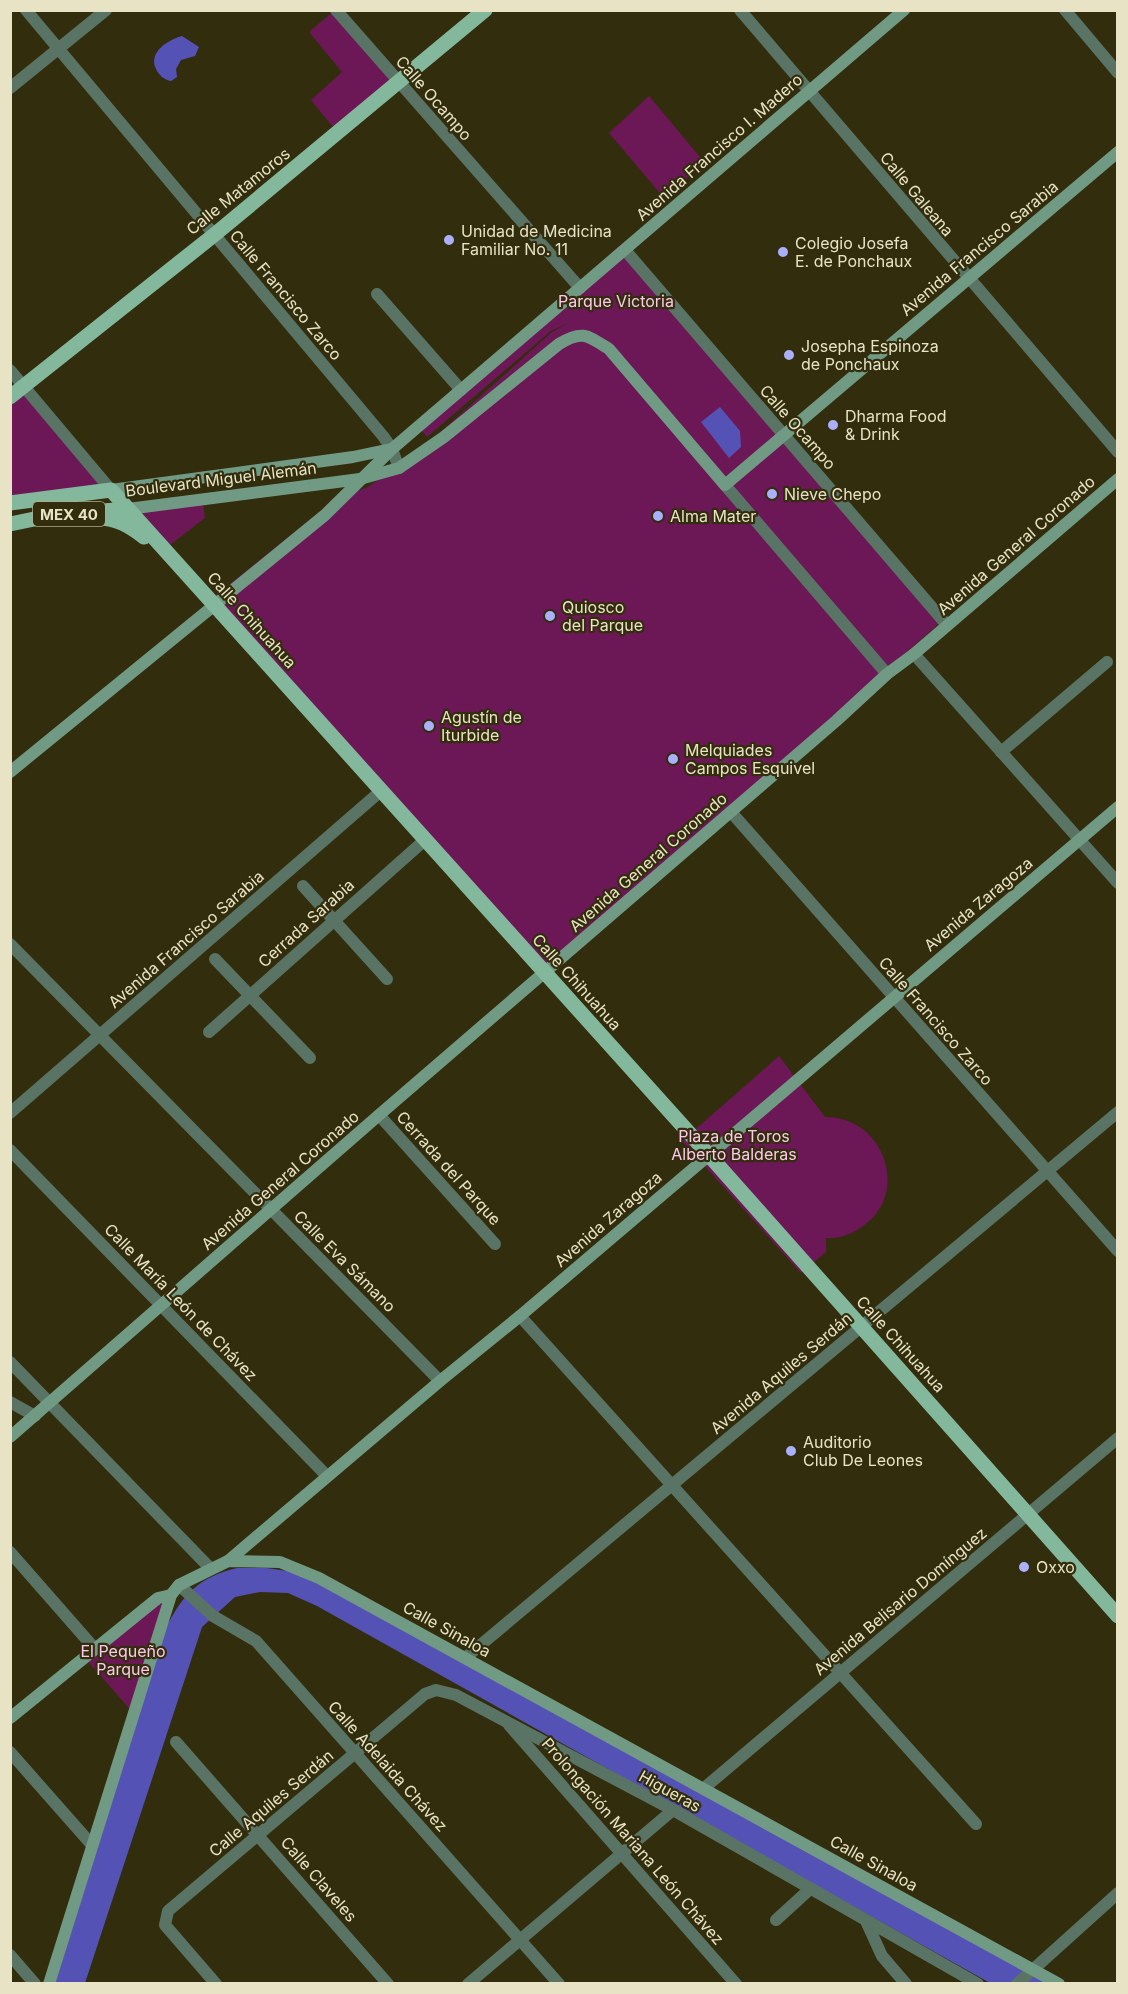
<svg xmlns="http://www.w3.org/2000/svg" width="1128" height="1994" font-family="Inter,sans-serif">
  <rect width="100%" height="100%" fill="#322d0d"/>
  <!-- green -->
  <g fill="#6c1756">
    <path d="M334,11L396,82L337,132L311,100L342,72L309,32Z"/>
    <path d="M649,96L705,163L664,198L609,133Z"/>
    <path d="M619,246L942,621L540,972L211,599L322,510L332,499L368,487L426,445L552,332L569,323L551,331L427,437L422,431Z"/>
    <path d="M24,390L108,487L11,501V400Z"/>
    <path d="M202,495L205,518L166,548L131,505Z"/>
    <path d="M779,1056L825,1117C885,1116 912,1196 860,1228C850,1235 838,1239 826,1238V1252L801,1273L682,1141Z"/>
    <path d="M170,1594L134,1714L85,1658Z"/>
  </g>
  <!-- water -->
  <g fill="#5552b6">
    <path d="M182,36L199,47L195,56L181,60L176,69L177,77L171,81C164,80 159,75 156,69C148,52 168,40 182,36Z"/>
    <path d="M720,407L740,431L741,447L729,458L701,422Z"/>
    <path d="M237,1568H266L295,1572L328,1588L1047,1983H990L317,1606L288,1593L260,1592L235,1597L202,1627L85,1983L55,1984L166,1628C183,1594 199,1577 237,1568Z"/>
  </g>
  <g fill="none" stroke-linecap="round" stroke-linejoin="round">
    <!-- street -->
    <g stroke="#597365" stroke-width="12">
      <path d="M26,10L383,436L392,449L399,468"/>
      <path d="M336,10L580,288"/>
      <path d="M740,10L1118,452"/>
      <path d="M1065,10L1118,73"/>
      <path d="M10,88L106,10"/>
      <path d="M625,250L947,625"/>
      <path d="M377,294L461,390"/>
      <path d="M10,370L111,490"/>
      <path d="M725,485L887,674"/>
      <path d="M914,654L1118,883"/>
      <path d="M1001,752L1107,662"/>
      <path d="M731,812L1118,1251"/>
      <path d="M303,886L387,979"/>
      <path d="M10,944L440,1381"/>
      <path d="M215,959L310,1058"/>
      <path d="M209,1032L426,839"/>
      <path d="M10,1113L382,790"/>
      <path d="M379,1115L495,1244"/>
      <path d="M10,1150L327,1476"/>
      <path d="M520,1316L976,1824"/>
      <path d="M10,1362L210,1568"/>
      <path d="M10,1402L35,1416"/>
      <path d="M10,1552L95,1649"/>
      <path d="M179,1585L213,1616L256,1641L559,1984"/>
      <path d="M465,1658L1118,1112"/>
      <path d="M509,1725L736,1984"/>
      <path d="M176,1742L388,1984"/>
      <path d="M10,1752L92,1845"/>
      <path d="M703,1789L1118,1438"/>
      <path d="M776,1920L810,1889"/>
      <path d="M866,1921L882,1956L906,1984"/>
      <path d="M10,1955L35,1984"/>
      <path d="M216,1984L165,1925L168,1911L425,1694L436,1690L456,1695L673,1810L978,1984"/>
      <path d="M468,1984L673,1810"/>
      <path d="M1017,1984L1118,1893"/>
    </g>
    <!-- secondary -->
    <g stroke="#719a84" stroke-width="12">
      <path d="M111,490L353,457L391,449"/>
      <path d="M128,509L360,479L399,468L444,437L559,344C582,330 587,335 609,349L725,485L1118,152"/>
      <path d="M10,772L325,515L392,449L904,10"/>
      <path d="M10,1437L379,1115L836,721L887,674L914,654L1118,479"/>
      <path d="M228,1561L440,1381L520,1316L1118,807"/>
      <path d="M10,1718L158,1598L171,1595"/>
      <path d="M49,1984L171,1595L179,1585L228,1561L280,1562L319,1578L1059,1984"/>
    </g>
    <!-- primary -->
    <g stroke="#83b89c" stroke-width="15">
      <path d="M10,397L214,235L485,10"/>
      <path d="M10,503L111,490L708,1154L1118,1616"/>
      <path d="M98,518C117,518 130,526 144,537"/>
      <path d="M10,524L54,515L128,509"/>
    </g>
  </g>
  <!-- markers -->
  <g fill="#aab0fb" stroke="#322d0d" stroke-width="2">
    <circle cx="449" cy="240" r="6"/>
    <circle cx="783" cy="252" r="6"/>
    <circle cx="789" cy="355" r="6"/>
    <circle cx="833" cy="425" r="6"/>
    <circle cx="772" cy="494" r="6"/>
    <circle cx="658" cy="516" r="6"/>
    <circle cx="550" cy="616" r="6"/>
    <circle cx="429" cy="726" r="6"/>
    <circle cx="673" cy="759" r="6"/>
    <circle cx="791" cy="1451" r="6"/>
    <circle cx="1024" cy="1567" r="6"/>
  </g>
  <g text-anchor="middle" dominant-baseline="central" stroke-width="4.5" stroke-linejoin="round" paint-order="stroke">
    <!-- shield labels -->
    <rect fill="#322d0d" stroke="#b1ac8d" stroke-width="1.5" x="33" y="502" width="72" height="24" rx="4.5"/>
    <g font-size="15" font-weight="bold" fill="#e8e3c4">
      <text x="69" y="514">MEX 40</text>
    </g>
    <!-- street labels -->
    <g font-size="16" fill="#e8e3c4" stroke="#322d0d">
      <text transform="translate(434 98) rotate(49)">Calle Ocampo</text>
      <text transform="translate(719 147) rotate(-41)">Avenida Francisco I. Madero</text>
      <text transform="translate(238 191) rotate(-39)">Calle Matamoros</text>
      <text transform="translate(917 194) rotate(50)">Calle Galeana</text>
      <text transform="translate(979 248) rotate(-40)">Avenida Francisco Sarabia</text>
      <text transform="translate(286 295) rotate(50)">Calle Francisco Zarco</text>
      <text transform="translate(798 427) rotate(49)">Calle Ocampo</text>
      <text transform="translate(221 479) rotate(-7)">Boulevard Miguel Alemán</text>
      <text transform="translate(1016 545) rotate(-41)">Avenida General Coronado</text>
      <text transform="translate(252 620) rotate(48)">Calle Chihuahua</text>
      <text transform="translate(648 862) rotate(-41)">Avenida General Coronado</text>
      <text transform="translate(978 904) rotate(-40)">Avenida Zaragoza</text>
      <text transform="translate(306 923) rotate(-42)">Cerrada Sarabia</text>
      <text transform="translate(186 939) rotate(-41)">Avenida Francisco Sarabia</text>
      <text transform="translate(577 982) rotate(48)">Calle Chihuahua</text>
      <text transform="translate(936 1021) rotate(49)">Calle Francisco Zarco</text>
      <text transform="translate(449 1168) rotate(48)">Cerrada del Parque</text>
      <text transform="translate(280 1180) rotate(-41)">Avenida General Coronado</text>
      <text transform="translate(608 1219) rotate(-41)">Avenida Zaragoza</text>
      <text transform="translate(345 1261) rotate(45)">Calle Eva Sámano</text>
      <text transform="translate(181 1302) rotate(46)">Calle María León de Chávez</text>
      <text transform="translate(901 1344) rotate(48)">Calle Chihuahua</text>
      <text transform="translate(781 1373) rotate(-40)">Avenida Aquiles Serdán</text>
      <text transform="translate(900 1601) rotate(-40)">Avenida Belisario Domínguez</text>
      <text transform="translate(447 1629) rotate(29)">Calle Sinaloa</text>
      <text transform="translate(388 1766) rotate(48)">Calle Adelaida Chávez</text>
      <text transform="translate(670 1791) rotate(29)">Higueras</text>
      <text transform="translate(271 1803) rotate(-40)">Calle Aquiles Serdán</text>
      <text transform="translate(633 1841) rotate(49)">Prolongación Mariana León Chávez</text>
      <text transform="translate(874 1863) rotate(29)">Calle Sinaloa</text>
      <text transform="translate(319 1879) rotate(49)">Calle Claveles</text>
    </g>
    <!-- poi labels -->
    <g font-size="16" fill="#e8e3c4" stroke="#322d0d" text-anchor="start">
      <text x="461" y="231">Unidad de Medicina<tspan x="461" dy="18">Familiar No. 11</tspan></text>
      <text x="795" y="243">Colegio Josefa<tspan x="795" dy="18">E. de Ponchaux</tspan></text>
      <text x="801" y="346">Josepha Espinoza<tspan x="801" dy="18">de Ponchaux</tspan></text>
      <text x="845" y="416">Dharma Food<tspan x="845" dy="18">&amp; Drink</tspan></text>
      <text x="784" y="494">Nieve Chepo</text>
      <text x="670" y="516">Alma Mater</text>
      <text x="562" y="607">Quiosco<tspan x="562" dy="18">del Parque</tspan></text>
      <text x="441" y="717">Agustín de<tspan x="441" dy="18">Iturbide</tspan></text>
      <text x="685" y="750">Melquiades<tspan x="685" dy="18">Campos Esquivel</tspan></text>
      <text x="803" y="1442">Auditorio<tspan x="803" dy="18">Club De Leones</tspan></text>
      <text x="1036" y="1567">Oxxo</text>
    </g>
    <!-- park labels -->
    <g font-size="16" fill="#fdc9ea" stroke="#322d0d">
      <text x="616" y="301">Parque Victoria</text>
      <text x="734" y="1136">Plaza de Toros<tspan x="734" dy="18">Alberto Balderas</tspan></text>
      <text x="123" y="1651">El Pequeño<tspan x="123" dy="18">Parque</tspan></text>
    </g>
  </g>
  <!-- border -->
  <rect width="1128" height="1994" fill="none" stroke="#e8e3c4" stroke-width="24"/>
</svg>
